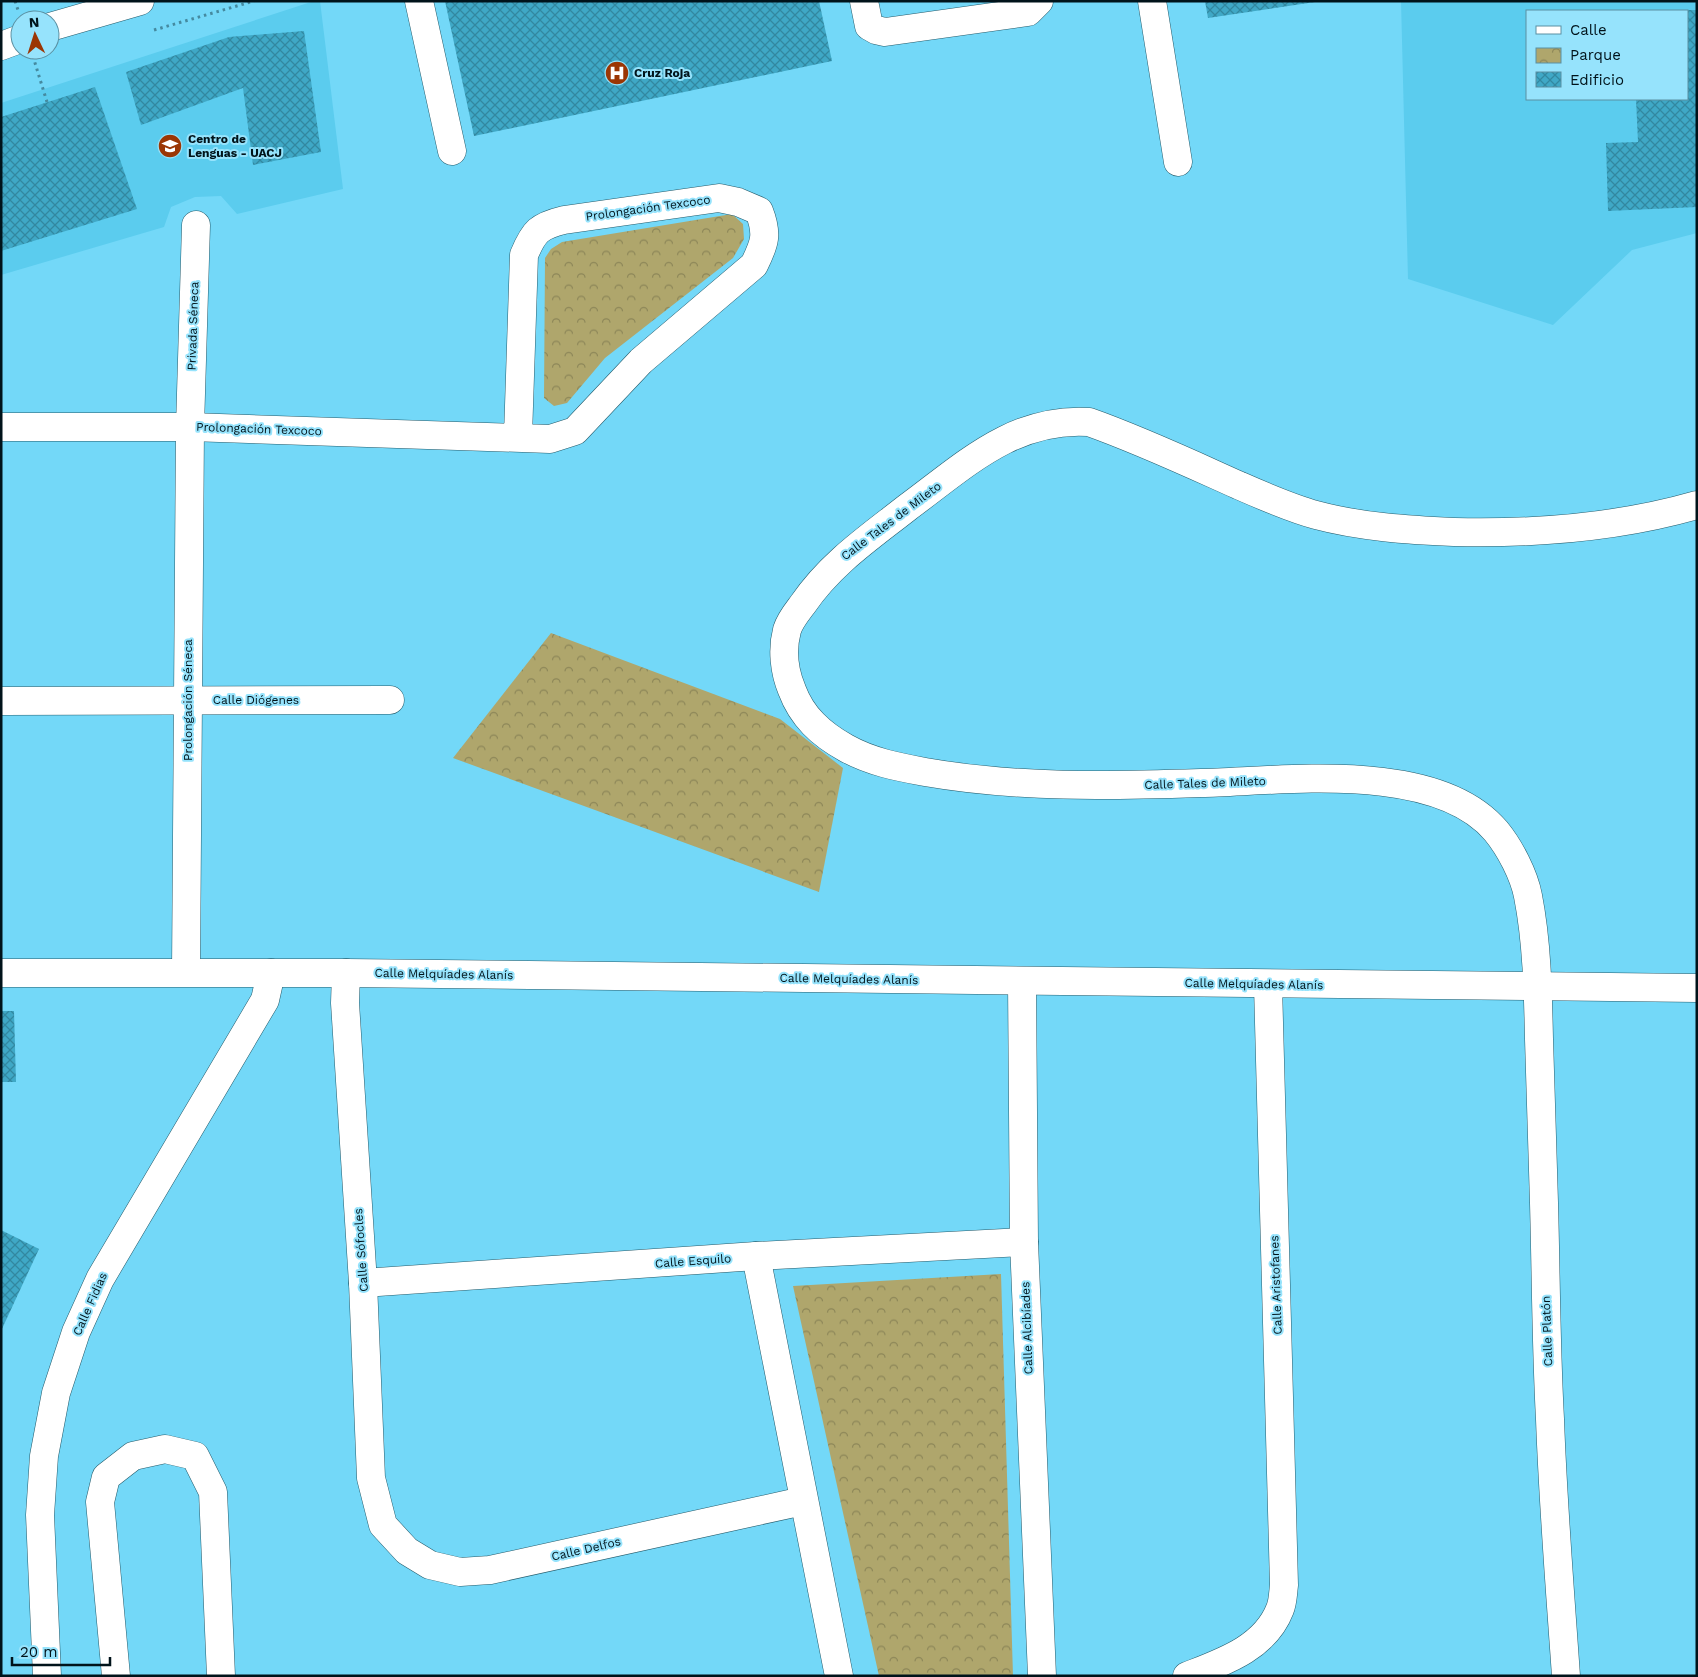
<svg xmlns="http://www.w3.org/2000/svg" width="1698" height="1677" font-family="'Work Sans',sans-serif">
  <defs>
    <pattern id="park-crowns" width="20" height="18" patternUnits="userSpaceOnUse" patternTransform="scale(1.25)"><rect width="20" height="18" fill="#afa66c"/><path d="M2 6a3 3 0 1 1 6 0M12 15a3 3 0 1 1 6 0" fill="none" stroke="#8c8658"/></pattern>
    <pattern id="building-cross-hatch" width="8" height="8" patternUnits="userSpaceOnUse" patternTransform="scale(1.25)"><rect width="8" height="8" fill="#3fa8c6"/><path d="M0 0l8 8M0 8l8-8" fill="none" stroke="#3288a0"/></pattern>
  </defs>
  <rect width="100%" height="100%" fill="#73d8f8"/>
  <!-- built -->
  <g fill="#5bccee" fill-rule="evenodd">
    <path d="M314,1H320L343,189L237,214L221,196L195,197L171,207L164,227L1,275V103Z"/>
    <path d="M1401,1H1697V233L1632,250L1553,325L1408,279ZM1527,11H1687V99H1527Z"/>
  </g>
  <!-- park -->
  <g fill="url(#park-crowns)">
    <path d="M732,214L743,224L744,239L733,258L605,358L567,403L554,406L544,398L545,258L551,249L562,242Z"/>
    <path d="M551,633L780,719L843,768L819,892L453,758Z"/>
    <path d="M1001,1274L1013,1676H879L793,1286Z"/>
  </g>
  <!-- building -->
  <g fill="url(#building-cross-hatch)">
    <path d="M445,1H819L832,61L474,136Z"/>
    <path d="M1205,1H1315V2L1208,18Z"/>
    <path d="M1687,10H1697V207L1608,211L1606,143L1638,142L1636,99H1687Z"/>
    <path d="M304,31L321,152L253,165L243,88L141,125L126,72L229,37Z"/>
    <path d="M95,87L137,209L1,251V117Z"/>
    <path d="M1,1011H14L16,1082H1Z"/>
    <path d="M1,1230L39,1249L1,1331Z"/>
  </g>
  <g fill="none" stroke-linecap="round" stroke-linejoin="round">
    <!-- minor casing -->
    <g stroke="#255b6b" stroke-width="29">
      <g id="minor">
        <path d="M419,1L452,151"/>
        <path d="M864,1L869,26L876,30L885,32L1028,12L1039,1"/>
        <path d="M1152,1L1178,162"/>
        <path d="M1,427H190L550,439L575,431L641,361L754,265C765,243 768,234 759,211L738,202L719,198L564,220C539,226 534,231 524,255L518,436"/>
        <path d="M1,701L390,700"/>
        <path d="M186,972L190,427L196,225"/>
        <path d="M1,973H346L1697,988"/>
        <path d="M346,973L345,1003L363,1283L371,1478L383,1525L407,1551L430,1565L460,1572L490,1570L803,1501"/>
        <path d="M1022,981L1024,1242L1042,1676"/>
        <path d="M756,1256L839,1676"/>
        <path d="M363,1283L756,1256L1024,1242"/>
        <path d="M47,1676L40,1515L44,1456L56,1393L76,1332L100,1279L265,1000L271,973"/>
        <path d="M116,1676L100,1502L106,1477L133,1456L165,1449L195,1456L213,1492L221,1676"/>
        <path d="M1187,1676C1223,1662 1265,1648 1280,1609C1283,1602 1283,1593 1284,1585L1268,985"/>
        <path d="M1566,1676C1560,1590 1553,1505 1550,1419C1546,1347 1546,1275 1544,1203C1542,1149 1541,1094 1539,1039C1538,992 1537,942 1528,896C1524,875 1510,848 1496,831C1436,760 1285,781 1201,783C1108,786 1017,788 925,772C898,767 871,762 846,748C821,734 802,717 792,690C784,671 782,649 787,630C790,620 797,612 803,604C831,563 870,537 908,507C965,465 1014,417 1089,422C1140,440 1189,463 1238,485C1263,496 1290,508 1316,515C1361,527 1408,530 1454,532C1537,534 1617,528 1697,505"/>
      </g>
    </g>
    <!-- major casing -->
    <g stroke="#255b6b" stroke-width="29">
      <g id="major">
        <path d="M50,27L140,1"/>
        <path d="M1,46L20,39"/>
      </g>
    </g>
    <!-- path -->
    <g stroke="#458aa0" stroke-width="3" stroke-dasharray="2.5 4" stroke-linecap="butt">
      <path d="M15,1L18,10"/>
      <path d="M154,30L254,1"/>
    </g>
    <!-- minor -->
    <use href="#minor" stroke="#fff" stroke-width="28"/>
    <!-- major -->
    <use href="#major" stroke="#fff" stroke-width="28"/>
    <!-- path-bridge -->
    <path stroke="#458aa0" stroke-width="3" stroke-dasharray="2.5 4" stroke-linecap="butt" d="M31,50L47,102"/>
  </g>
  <!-- icons -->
  <defs>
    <g id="hospital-disc" transform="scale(1.25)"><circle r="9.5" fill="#9b3604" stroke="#96e3fc"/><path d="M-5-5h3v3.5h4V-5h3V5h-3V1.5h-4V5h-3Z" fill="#fff"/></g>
    <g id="university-disc" transform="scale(1.25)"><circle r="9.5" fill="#9b3604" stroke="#96e3fc"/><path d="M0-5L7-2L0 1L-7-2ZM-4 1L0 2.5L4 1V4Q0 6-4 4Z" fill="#fff"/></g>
  </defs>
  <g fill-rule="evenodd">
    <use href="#hospital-disc" x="617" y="73"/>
    <use href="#university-disc" x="170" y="146"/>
  </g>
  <g text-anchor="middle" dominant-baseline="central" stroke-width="4" stroke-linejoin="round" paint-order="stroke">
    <!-- poi labels -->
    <g font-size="12" font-weight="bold" fill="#00131a" stroke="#96e3fc" text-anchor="start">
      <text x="634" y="73">Cruz Roja</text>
      <text x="188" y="139">Centro de<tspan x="188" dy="14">Lenguas - UACJ</tspan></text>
    </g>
    <!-- street labels -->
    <g font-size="12" fill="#00131a" stroke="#96e3fc">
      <text transform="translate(648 208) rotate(-8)">Prolongación Texcoco</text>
      <text transform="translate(193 326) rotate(-88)">Privada Séneca</text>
      <text transform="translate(259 429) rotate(2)">Prolongación Texcoco</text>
      <text transform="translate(891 521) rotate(-37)">Calle Tales de Mileto</text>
      <text transform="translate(188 700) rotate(-90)">Prolongación Séneca</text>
      <text x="256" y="700">Calle Diógenes</text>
      <text transform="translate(1205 783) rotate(-2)">Calle Tales de Mileto</text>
      <text transform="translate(444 974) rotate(1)">Calle Melquíades Alanís</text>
      <text transform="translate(849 979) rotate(1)">Calle Melquíades Alanís</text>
      <text transform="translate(1254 984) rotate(1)">Calle Melquíades Alanís</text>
      <text transform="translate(361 1250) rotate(-94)">Calle Sófocles</text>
      <text transform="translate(693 1261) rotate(-4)">Calle Esquilo</text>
      <text transform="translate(1276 1285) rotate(-92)">Calle Aristofanes</text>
      <text transform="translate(90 1304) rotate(-66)">Calle Fidias</text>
      <text transform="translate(1027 1328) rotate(-92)">Calle Alcibíades</text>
      <text transform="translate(1547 1331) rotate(-92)">Calle Platón</text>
      <text transform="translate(586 1549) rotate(-13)">Calle Delfos</text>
    </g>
  </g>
  <!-- border -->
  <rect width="1698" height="1677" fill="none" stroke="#00131a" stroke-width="5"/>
  <!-- legend -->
  <rect x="1526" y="10" width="162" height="90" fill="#96e3fc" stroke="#5a90a2"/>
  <rect x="1536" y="26" width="25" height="8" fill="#ffffff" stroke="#5a90a2"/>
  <text x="1570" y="35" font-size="15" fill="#00131a">Calle</text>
  <rect x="1536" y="48" width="25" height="15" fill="url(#park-crowns)" stroke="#5a90a2"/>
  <text x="1570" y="60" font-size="15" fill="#00131a">Parque</text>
  <rect x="1536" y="72" width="25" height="15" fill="url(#building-cross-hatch)" stroke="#5a90a2"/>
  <text x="1570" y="85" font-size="15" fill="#00131a">Edificio</text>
  <!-- north arrow -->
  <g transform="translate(35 35) rotate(356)"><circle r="24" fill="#96e3fc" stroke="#5a90a2"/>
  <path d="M0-4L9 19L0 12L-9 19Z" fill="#9b3604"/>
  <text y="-8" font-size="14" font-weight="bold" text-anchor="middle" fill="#00131a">N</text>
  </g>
  <!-- scale -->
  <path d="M12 1657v8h98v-8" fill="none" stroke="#00131a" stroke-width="2.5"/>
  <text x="20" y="1657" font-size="15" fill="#00131a" stroke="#96e3fc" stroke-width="4" paint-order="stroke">20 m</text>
</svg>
